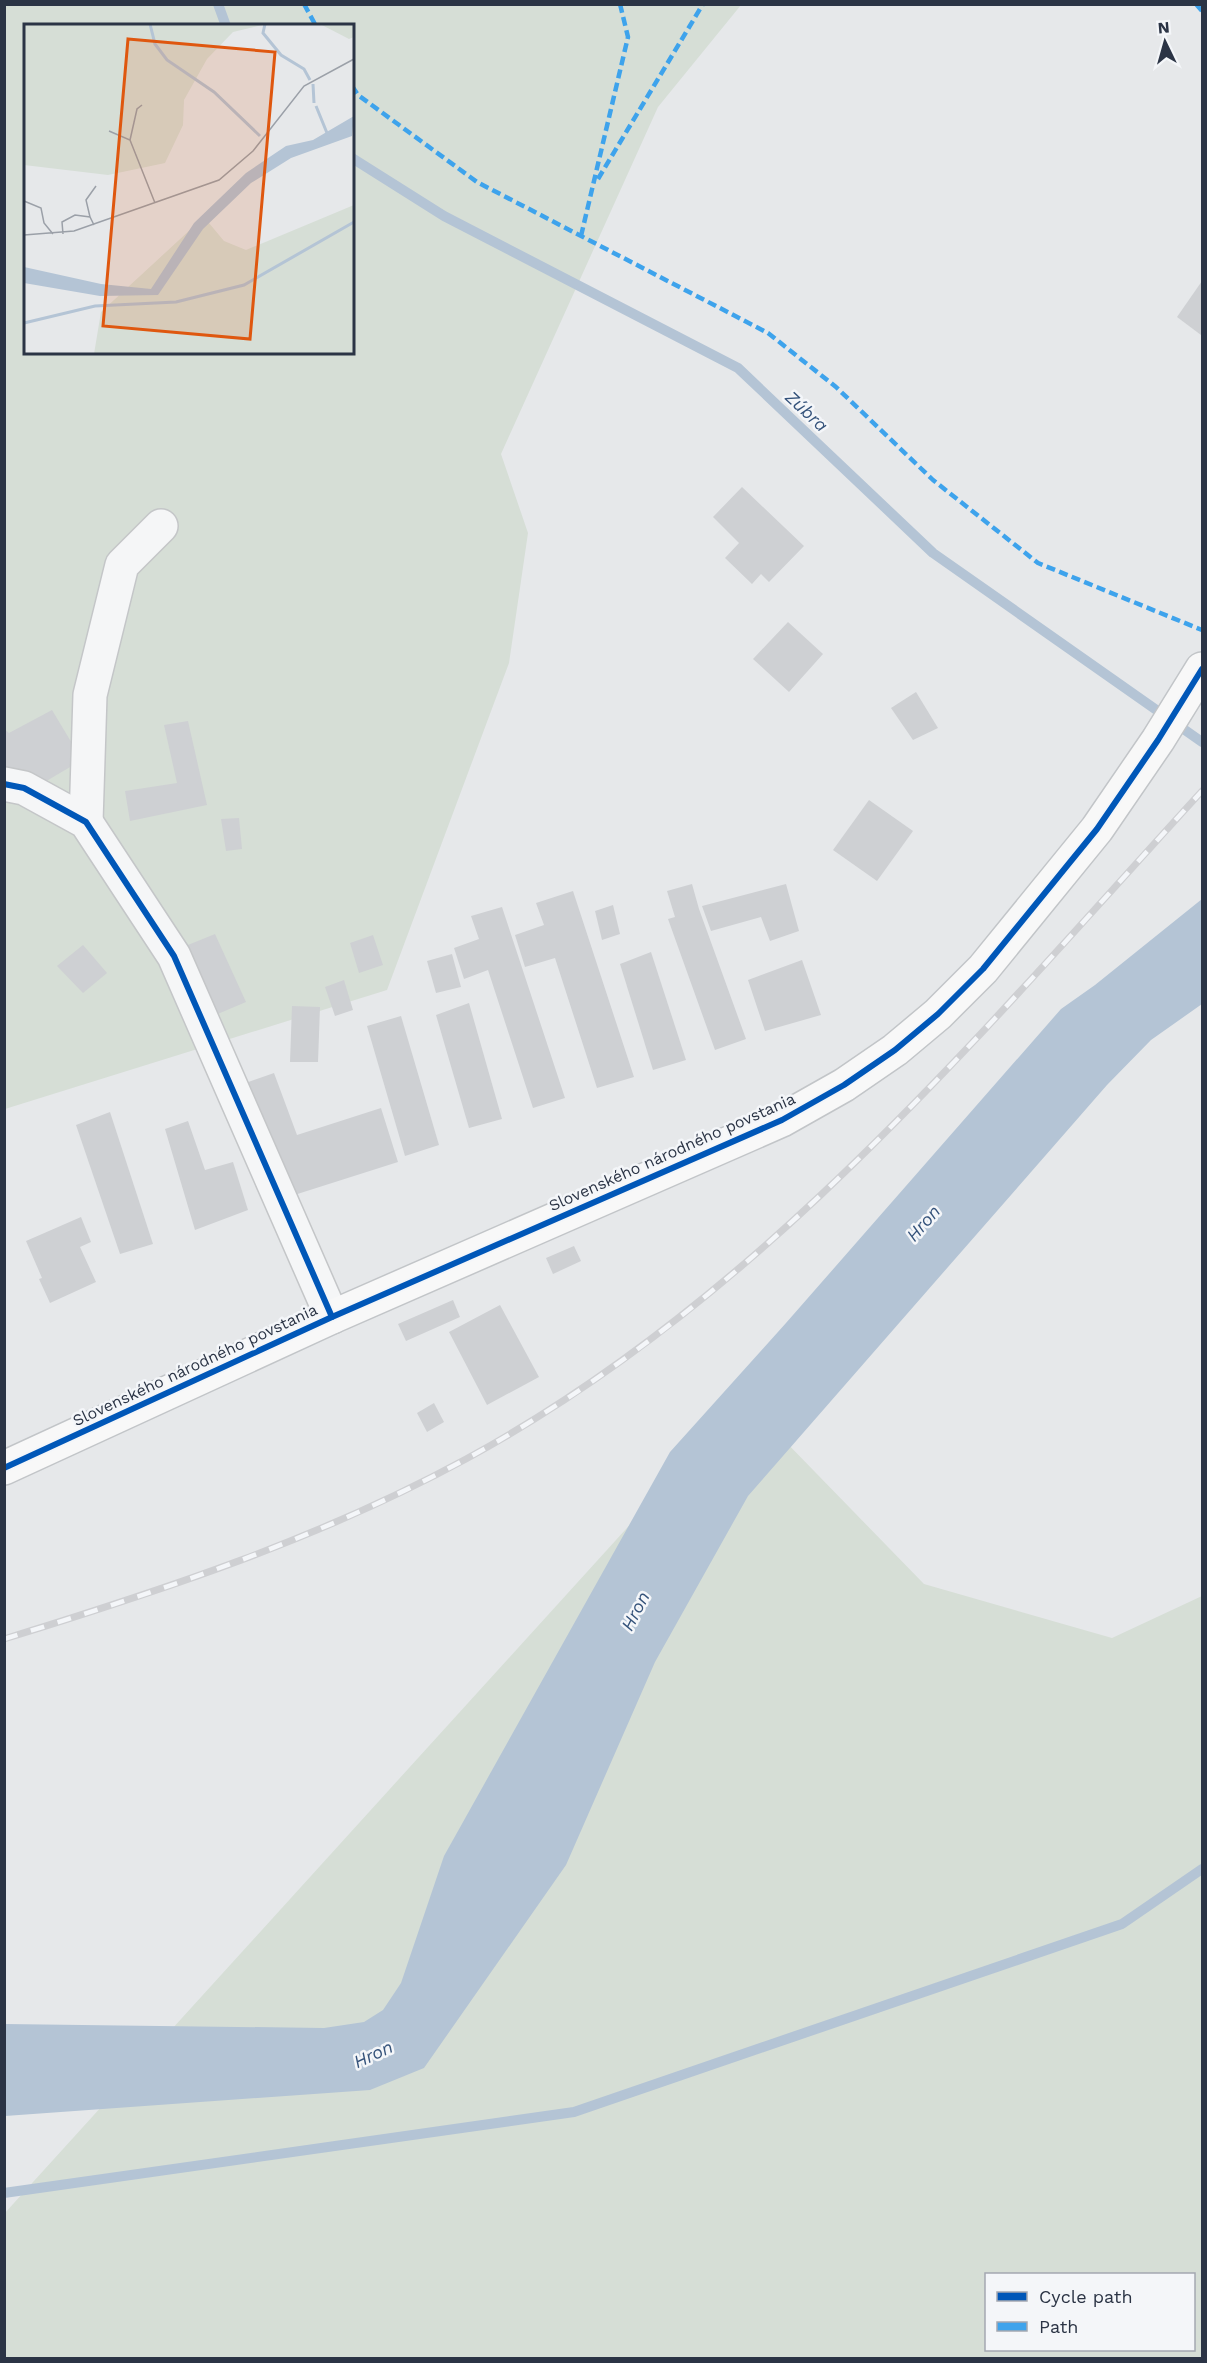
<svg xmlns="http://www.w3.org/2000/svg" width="1207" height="2363" font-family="'Work Sans',sans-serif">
  <rect width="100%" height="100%" fill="#e6e8ea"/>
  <!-- green -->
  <g fill="#d6ded6" fill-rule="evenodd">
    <path d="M5,5H741L658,107L501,454L528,533L509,663L387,990L5,1109ZM26,26H352V352H26Z"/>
    <path d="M744,1399L924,1584L1112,1638L1202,1596V2358H5L4,2214ZM986,2274H1194V2350H986Z"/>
  </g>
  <!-- water -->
  <path fill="#b4c4d5" d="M1202,899V1004L1151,1040L1107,1085L748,1496L655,1662L566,1865L424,2068L370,2090L5,2116V2024L324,2028L364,2022L383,2010L401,1983L444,1856L670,1452L786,1323L1061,1009L1095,985Z"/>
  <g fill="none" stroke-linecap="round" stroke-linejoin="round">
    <!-- stream -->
    <g stroke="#b4c4d5" stroke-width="10">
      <path d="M218,4L226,26"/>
      <path d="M352,158L444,216L738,368L933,553L1202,742"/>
      <path d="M4,2193L574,2112L1122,1924L1202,1869"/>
    </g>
  </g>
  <!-- building -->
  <g fill="#ced0d3">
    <path d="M1202,281V333L1201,335L1177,317Z"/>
    <path d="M742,487L804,546L769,582L761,574L752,584L725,558L739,543L713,517Z"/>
    <path d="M788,622L823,654L789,692L753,659Z"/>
    <path d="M916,692L938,728L913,740L891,708Z"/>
    <path d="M52,710L82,760L38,786L4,777V729L9,733Z"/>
    <path d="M188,721L207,805L130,821L125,791L177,783L164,725Z"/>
    <path d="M869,800L913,831L877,881L833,850Z"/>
    <path d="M239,818L242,849L226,851L221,819Z"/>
    <path d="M692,884L699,909L746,1039L715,1050L668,919L675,917L667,891Z"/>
    <path d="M786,884L799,931L770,941L761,917L711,931L702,906Z"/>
    <path d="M573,891L634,1077L597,1088L555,958L525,967L515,935L544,925L536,903Z"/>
    <path d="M613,905L620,934L602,940L595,911Z"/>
    <path d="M502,907L565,1098L533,1108L488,970L464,979L454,948L479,939L471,916Z"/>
    <path d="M215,934L246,1002L213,1016L183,947Z"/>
    <path d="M373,935L383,965L359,973L350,943Z"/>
    <path d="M83,945L107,973L83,993L57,966Z"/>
    <path d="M651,952L686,1060L653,1070L620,964Z"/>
    <path d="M452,954L461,987L436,993L427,961Z"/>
    <path d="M802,960L821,1015L765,1031L748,980Z"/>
    <path d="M344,980L353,1010L335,1016L325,987Z"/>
    <path d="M469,1003L502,1119L469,1128L436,1015Z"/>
    <path d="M292,1006L320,1007L318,1062H290Z"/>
    <path d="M401,1016L439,1145L405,1156L367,1026Z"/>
    <path d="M274,1073L297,1135L381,1108L398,1162L288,1197L240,1085Z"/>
    <path d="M110,1112L153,1244L120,1254L76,1125Z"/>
    <path d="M188,1121L205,1170L233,1162L248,1210L195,1230L165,1129Z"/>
    <path d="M81,1217L91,1242L80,1247L96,1282L50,1303L39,1279L42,1278L26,1241Z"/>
    <path d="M574,1246L581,1261L553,1274L546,1258Z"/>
    <path d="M453,1300L460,1317L406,1341L398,1324Z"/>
    <path d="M500,1305L539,1377L487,1405L449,1332Z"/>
    <path d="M434,1403L444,1422L427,1432L417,1413Z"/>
  </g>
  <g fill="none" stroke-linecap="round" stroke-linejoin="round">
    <!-- street casing -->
    <g stroke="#c4c6c8" stroke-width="36">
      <g id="street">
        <path d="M4,784L24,788L86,822L174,956L332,1317"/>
        <path d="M86,822L90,695L122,565L161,526"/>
      </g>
    </g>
    <!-- primary casing -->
    <g stroke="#c2c5c8" stroke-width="36">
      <path id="primary" d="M4,1468L332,1317L782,1120L844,1085L895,1050L938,1014L983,969L1097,829L1158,740L1202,669"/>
    </g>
    <!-- street -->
    <use href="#street" stroke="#f5f6f7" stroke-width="33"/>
    <!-- primary -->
    <use href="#primary" stroke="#f8f8f8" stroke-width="33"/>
    <!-- rail casing -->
    <g stroke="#cecfd2" stroke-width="7">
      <path id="rail" d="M4,1639C163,1590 319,1539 466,1459C762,1298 978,1036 1202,791"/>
    </g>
    <!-- rail -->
    <use href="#rail" stroke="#f4f6f9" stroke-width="4.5" stroke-dasharray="14" stroke-linecap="butt"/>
    <!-- quiet -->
    <g stroke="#3ea3ec" stroke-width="4.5" stroke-dasharray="9 4.5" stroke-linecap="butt">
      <path d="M304,4L316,26"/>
      <path d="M1196,4L1202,11"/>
      <path d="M352,86L358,95L477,182L768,333L836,387L933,480L1038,563L1202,630"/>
      <path d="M598,179L703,4"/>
      <path d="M581,236L628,37L620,4"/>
    </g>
    <!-- cycleway casing -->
    <g stroke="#f4f6f9" stroke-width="10">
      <g id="cycleway">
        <path d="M4,784L24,788L86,822L174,956L332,1317"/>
        <path d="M4,1468L332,1317L782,1120L844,1085L895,1050L938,1014L983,969L1097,829L1158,740L1202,669"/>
      </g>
    </g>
    <!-- cycleway -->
    <use href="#cycleway" stroke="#0057b8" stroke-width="6"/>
  </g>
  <g text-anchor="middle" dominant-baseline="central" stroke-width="5" stroke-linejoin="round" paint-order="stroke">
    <!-- street labels -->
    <g font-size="16" fill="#2b3445" stroke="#f4f6f9">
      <text transform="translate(672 1152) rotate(-24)">Slovenského národného povstania</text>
      <text transform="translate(195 1365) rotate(-25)">Slovenského národného povstania</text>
    </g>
    <!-- water labels -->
    <g font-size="18" font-style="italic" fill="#34527a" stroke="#f4f6f9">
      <text transform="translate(807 411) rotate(43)">Zúbra</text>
      <text transform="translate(923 1223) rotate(-49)">Hron</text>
      <text transform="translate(635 1611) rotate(-63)">Hron</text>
      <text transform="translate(373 2054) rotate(-25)">Hron</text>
    </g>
  </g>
  <!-- overview -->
  <g transform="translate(24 24)">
    <rect width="330" height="330" fill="#e6e8ea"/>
    <path d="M0,0H242L209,8L183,35L160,76L159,101L141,139L84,151L0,141ZM296,0H330V13L325,15ZM330,181V330H70L77,288L180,193L200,217L222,226Z" fill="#d6ded6"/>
    <path d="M330,92L328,112L267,134L227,159L179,205L134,271L76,272L0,259V243L77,260L127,265L170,199L222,149L262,122L289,116Z" fill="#b4c4d5"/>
    <path fill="none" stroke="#b4c4d5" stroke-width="3" d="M126,0L131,20L143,36L190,68L236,112M241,0L239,9L257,31L280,45L286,56M289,60L290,79M292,82L303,109M0,299L71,282L152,278L220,261L330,198"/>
    <path fill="none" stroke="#9ba0a8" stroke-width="1.5" d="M85,107L106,116L131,179M106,116L113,85L118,81M0,177L17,184L20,199L29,210M66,193L62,176L72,162M39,210L38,198L51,191L66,193L70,201M0,211L50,207L195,156L229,127L280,62L330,35"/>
    <path fill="#df570f" fill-opacity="0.15" stroke="#df570f" stroke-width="3" d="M104,15L251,28L226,315L79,302Z"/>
    <rect width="330" height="330" fill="none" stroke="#2b3445" stroke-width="3"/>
  </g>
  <!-- border -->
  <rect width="1207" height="2363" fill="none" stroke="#2b3445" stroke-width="12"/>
  <!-- legend -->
  <rect x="985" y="2273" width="210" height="78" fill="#f4f6f9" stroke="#a4a8b1" stroke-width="1.5"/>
  <rect x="997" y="2292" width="30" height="9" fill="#0057b8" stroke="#a4a8b1" stroke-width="1.5"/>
  <text x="1039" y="2303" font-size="18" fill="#2b3445">Cycle path</text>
  <rect x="997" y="2322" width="30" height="9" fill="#3ea3ec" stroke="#a4a8b1" stroke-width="1.5"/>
  <text x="1039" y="2333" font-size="18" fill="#2b3445">Path</text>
  <!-- north arrow -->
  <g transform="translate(1165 42) rotate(355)" stroke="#f4f6f9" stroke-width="4.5" paint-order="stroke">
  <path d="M0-4.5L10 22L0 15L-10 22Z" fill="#2b3445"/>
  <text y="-9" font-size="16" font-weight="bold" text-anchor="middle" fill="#2b3445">N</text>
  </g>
</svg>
